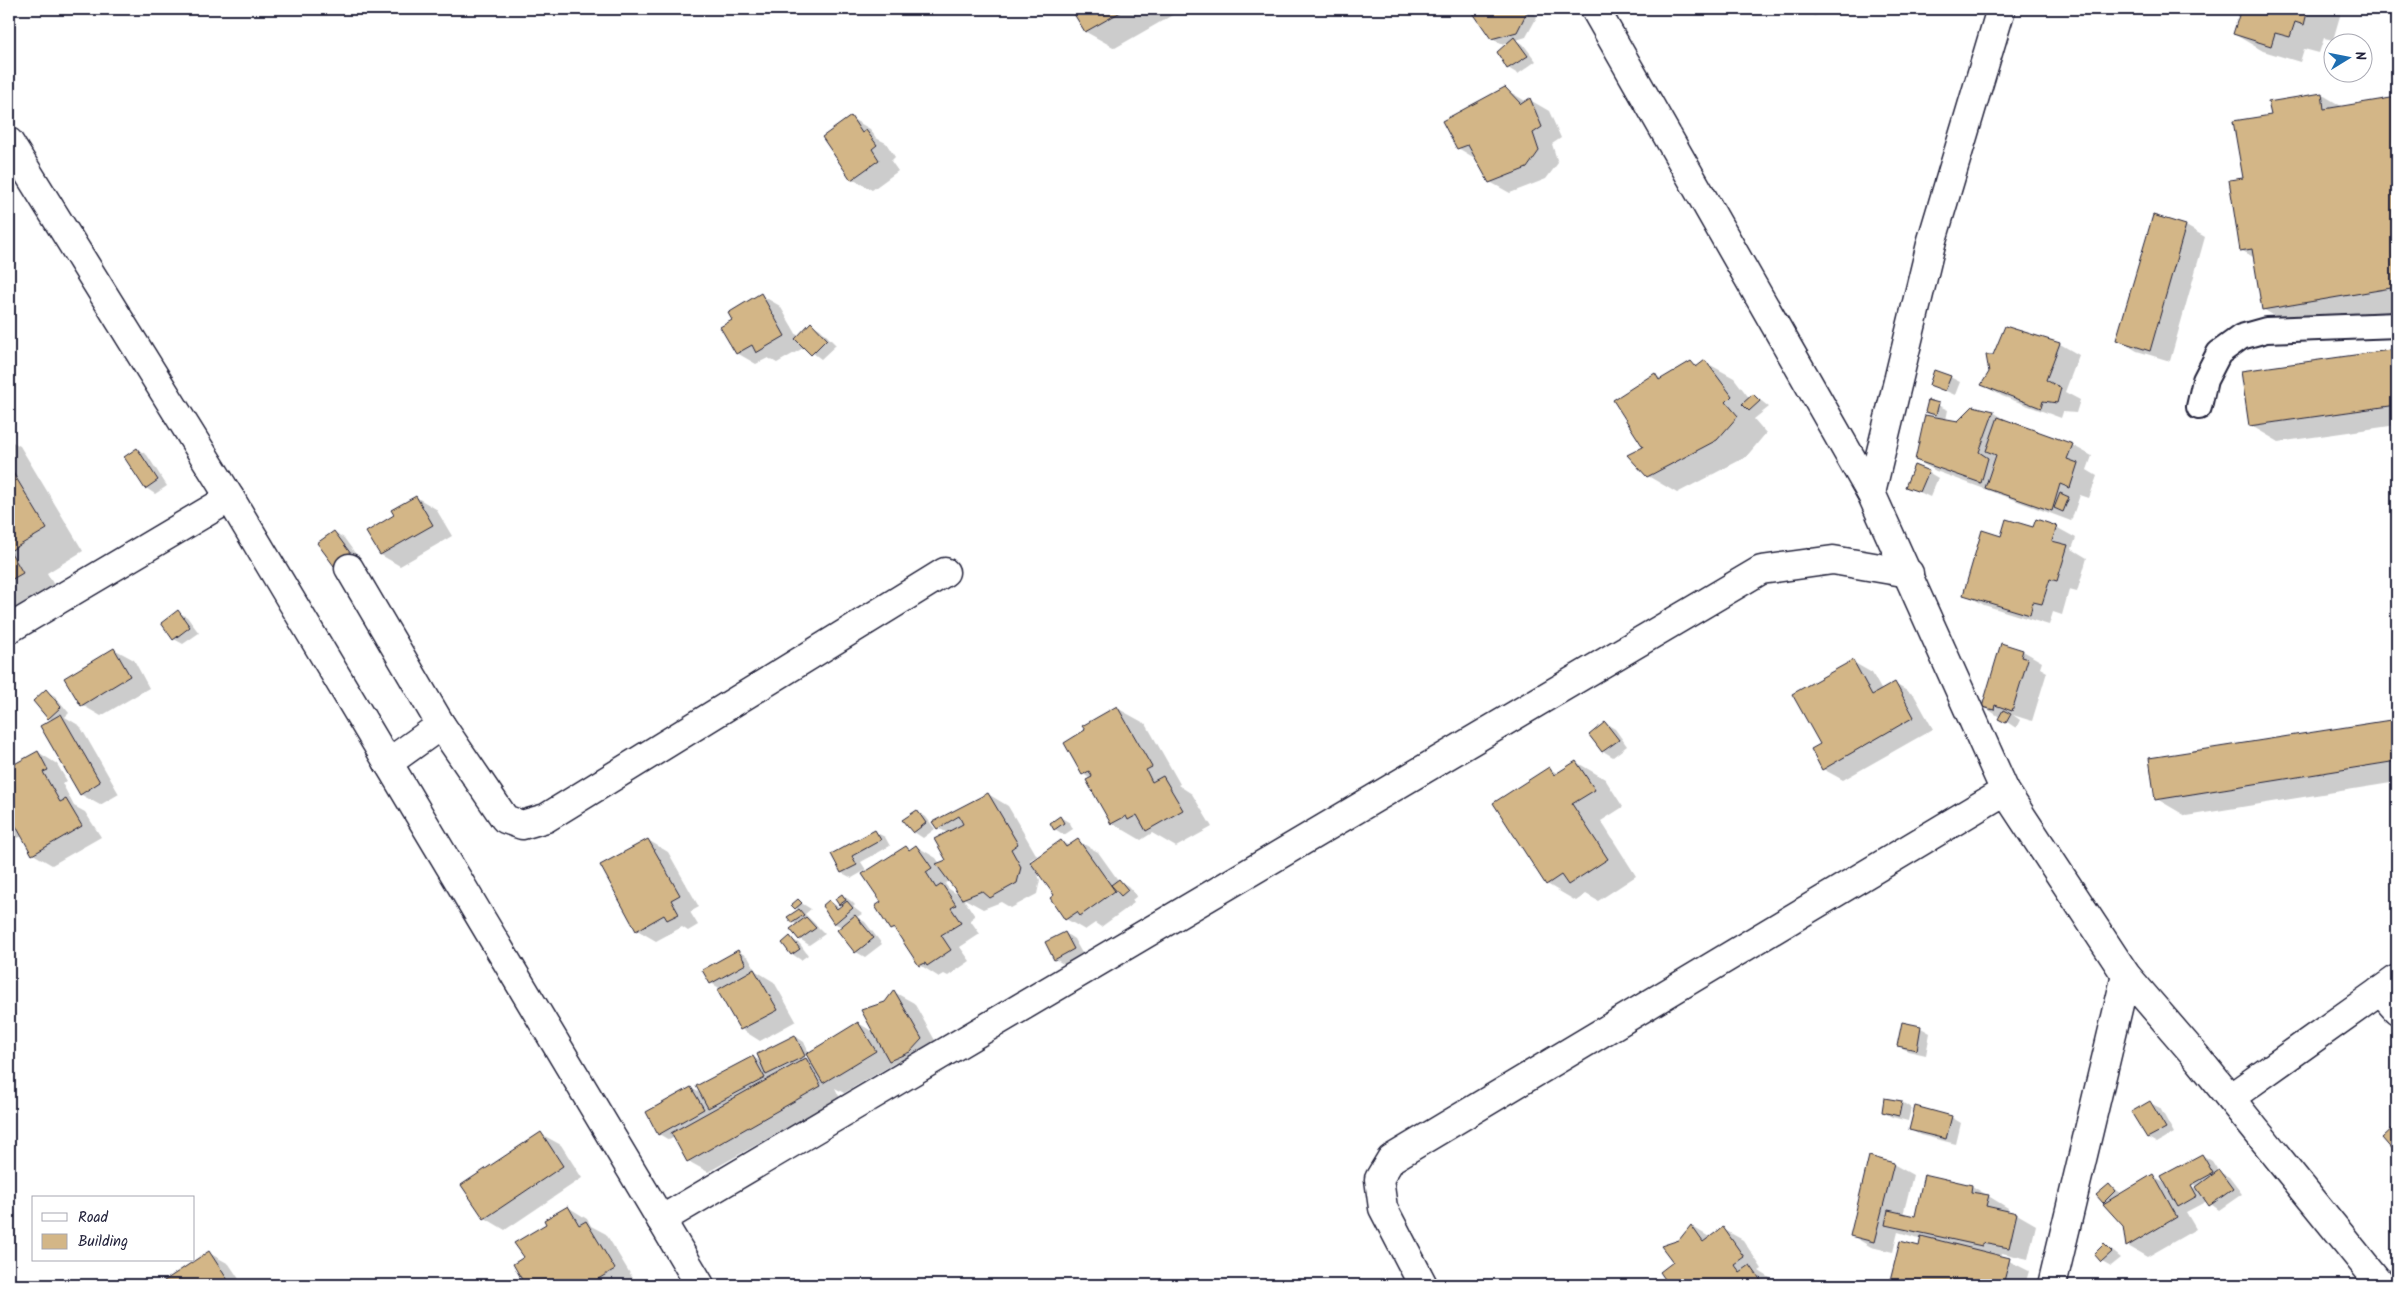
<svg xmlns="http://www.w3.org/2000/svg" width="2406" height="1294" font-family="Kalam,sans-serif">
  <rect width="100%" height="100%" fill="#fff"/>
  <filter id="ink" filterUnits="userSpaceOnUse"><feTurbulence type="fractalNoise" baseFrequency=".02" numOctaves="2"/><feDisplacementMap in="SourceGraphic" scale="10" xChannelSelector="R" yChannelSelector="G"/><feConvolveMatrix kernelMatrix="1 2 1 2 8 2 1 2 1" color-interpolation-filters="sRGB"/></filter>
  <g filter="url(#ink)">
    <!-- shadow -->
    <g fill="#0003" fill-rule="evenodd">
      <path d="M1073,9H1183L1115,48L1086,32Z"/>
      <path d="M1482,9H1531L1537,17L1526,37L1516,40L1523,44L1536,61L1518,74L1508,68L1499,52L1510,42L1501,44L1491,38L1475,13Z"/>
      <path d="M1802,9H1840L1814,16Z"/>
      <path d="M2242,9H2342L2333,40L2324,38L2319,53L2304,49L2300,62L2263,51L2234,34Z"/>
      <path d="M2348,9H2360L2359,12Z"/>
      <path d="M1505,89L1527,102L1530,100L1549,111L1561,138L1552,144L1558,163L1546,179L1510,193L1490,182L1478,160L1458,148Z"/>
      <path d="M2321,94L2343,107L2397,98V314L2300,331L2263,309L2255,258L2241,250L2244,179L2272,116Z"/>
      <path d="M851,118L870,129L876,138L886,143L895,157L891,161L898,171L872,190L852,179Z"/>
      <path d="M2186,226L2205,237L2170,361L2137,351L2118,340Z"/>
      <path d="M761,295L780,306L798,337L811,324L820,329L836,345L821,359L805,347L777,363L768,358L756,364L737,353L734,320Z"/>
      <path d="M2006,327L2060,344L2079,355L2065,392L2080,400L2076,413L2063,412L2061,418L2002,396L1983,385L1990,372L1993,357Z"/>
      <path d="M2397,350V425L2279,442L2250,425L2243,372Z"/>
      <path d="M1705,362L1734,378L1750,399L1754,395L1769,407L1754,419L1766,433L1746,457L1677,493L1648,476L1645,448L1655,375L1663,380L1691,363L1698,367Z"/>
      <path d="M1950,377L1960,382L1955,395L1930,384Z"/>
      <path d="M1929,401L1948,410L1946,420L1958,422L1993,412L2013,424L2072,445L2092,456L2087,470L2097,476L2089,498L2080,495L2071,521L1936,471L1916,460L1938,418L1926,411Z"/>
      <path d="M9,440L20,446L83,551L47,573L59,594L9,629Z"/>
      <path d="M137,449L147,455L167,486L155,494L146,488Z"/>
      <path d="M1928,472L1938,478L1930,497L1907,486Z"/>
      <path d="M416,497L436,509L452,536L400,566L381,555L368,532L395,516Z"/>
      <path d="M2056,527L2076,538L2072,549L2087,558L2077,592L2069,590L2062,615L2053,612L2049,625L1984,605L1965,594L2034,529Z"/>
      <path d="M334,532L344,538L360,560L344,571L334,565Z"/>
      <path d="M178,612L187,617L199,633L183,644L174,639Z"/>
      <path d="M114,649L134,660L149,688L101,716L82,705Z"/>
      <path d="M2023,651L2042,662L2040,668L2047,672L2032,721L2013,715L2020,720L2016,728L1983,706Z"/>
      <path d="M1853,662L1872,673L1882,691L1895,684L1914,695L1933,729L1843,780L1823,769L1822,745Z"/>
      <path d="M46,691L55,696L69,713L65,717L80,726L119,794L100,805L80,794L53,720L49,718Z"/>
      <path d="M1117,708L1146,724L1180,784L1178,785L1192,794L1212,827L1176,847L1152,833L1141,840L1112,823L1091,779L1083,774L1087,730Z"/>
      <path d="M2397,720V782L2186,816L2157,799L2150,759Z"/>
      <path d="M1605,723L1615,729L1627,746L1613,757L1603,751Z"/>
      <path d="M38,752L57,764L67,781L62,783L74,806L85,812L101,837L52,865L33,854L22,836L18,838L9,833V769Z"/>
      <path d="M1576,762L1605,779L1623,807L1601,821L1636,876L1598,901L1586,894L1576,901L1547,884L1549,768L1558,774Z"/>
      <path d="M988,794L1008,806L1037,856L1030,860L1032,863L1061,842L1070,846L1078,841L1098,852L1118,880L1128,886L1137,896L1132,900L1134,903L1101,927L1095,923L1085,930L1066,919L1055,895L1035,867L1040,880L1037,894L1011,908L1001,902L983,909L963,898L975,916L970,920L980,934L960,947L970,961L948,976L944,974L939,977L920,965L900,934L891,929L882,902L906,847L911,850L916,846L936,858L940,864L948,860V833L938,828ZM950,880L962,897L949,889L945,884Z"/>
      <path d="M917,811L926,817L935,829L923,838L914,832Z"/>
      <path d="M1060,817L1070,823L1073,829L1064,835L1055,829Z"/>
      <path d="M875,832L885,837L890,846L861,862L866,870L852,878L842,873L832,855Z"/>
      <path d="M648,840L668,852L699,907L690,912L698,925L688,931L682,927L656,941L637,930Z"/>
      <path d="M842,895L851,901L855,905L853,907L862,914L857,917L865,922L882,944L865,957L856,952L842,927L834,923L829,901L840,908L843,906L840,904Z"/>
      <path d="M798,901L811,909L805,914L825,934L809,945L800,939L797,925L793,922L799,910L793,905Z"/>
      <path d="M1065,933L1074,939L1083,955L1065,965L1055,959Z"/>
      <path d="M790,938L800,944L808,955L801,960L792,954Z"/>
      <path d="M738,951L748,957L756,971L774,982L796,1021L760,1041L741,1029L721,989L711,983Z"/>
      <path d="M894,992L914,1003L941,1051L910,1071L895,1063L844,1093L835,1088L840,1098L708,1172L688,1161L675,1137L669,1140L659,1134L691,1088L702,1094L753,1057L762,1062L795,1036L804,1042L809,1053L858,1023L875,1033L886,1003ZM800,1052L809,1057V1060L799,1054Z"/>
      <path d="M1903,1024L1921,1028L1930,1033L1926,1055L1908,1051L1899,1046Z"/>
      <path d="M1885,1099L1902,1102L1911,1108L1908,1121L1892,1117L1883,1112Z"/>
      <path d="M2150,1103L2160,1108L2174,1133L2157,1143L2148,1138Z"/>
      <path d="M1951,1117L1961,1123L1956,1144L1920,1135L1911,1130Z"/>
      <path d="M541,1134L561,1145L582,1178L505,1230L485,1218Z"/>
      <path d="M2202,1155L2212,1161L2219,1172L2229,1177L2242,1194L2219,1210L2207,1201L2186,1212L2196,1229L2147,1257L2128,1246L2124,1225L2103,1202L2109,1185L2121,1194L2153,1176L2166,1183ZM2186,1180L2197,1186V1189L2185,1183Z"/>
      <path d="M1893,1164L1913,1175L1903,1215L1916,1218L1972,1186L2008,1208L2007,1212L2017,1214L2036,1225L2028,1259L2002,1253L2001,1257L2029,1271L2025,1285H1891L1900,1243L1920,1248L1922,1239L1898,1232L1893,1252L1871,1247L1851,1235Z"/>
      <path d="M568,1207L587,1219L591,1226L606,1234L634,1280L626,1285H526L515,1264L525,1258L548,1224Z"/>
      <path d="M1691,1226L1711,1238L1723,1229L1743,1240L1762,1269L1759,1271L1770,1278L1775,1285H1670L1661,1272L1674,1263L1680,1242Z"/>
      <path d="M2105,1245L2121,1258L2111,1266L2102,1261Z"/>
      <path d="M209,1253L229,1264L243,1285H168L166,1281Z"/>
    </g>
    <!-- building -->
    <g fill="#d3b687" stroke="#22223b">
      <path d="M1071,9H1126L1085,32Z"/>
      <path d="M1479,9H1527L1528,10L1517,32L1491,39L1473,13Z"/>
      <path d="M2241,9H2308L2304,25L2295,22L2290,37L2275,33L2271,46L2233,34Z"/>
      <path d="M1514,37L1528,56L1507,69L1497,52Z"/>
      <path d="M1505,87L1521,104L1530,98L1542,127L1533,133L1539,151L1527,168L1489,183L1468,145L1457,149L1442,121Z"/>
      <path d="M2322,93L2324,109L2397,97V287L2262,310L2252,249L2240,251L2229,180L2243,178L2233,121L2271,115L2268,102Z"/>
      <path d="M851,116L862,133L866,130L877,145L872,149L879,160L851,180L822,137Z"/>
      <path d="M2153,215L2186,225L2150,351L2116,340Z"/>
      <path d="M761,293L785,336L756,353L752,345L736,354L720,327L732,320L728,313Z"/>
      <path d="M811,322L827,339L811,355L795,339Z"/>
      <path d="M2005,326L2060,343L2046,380L2061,388L2057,403L2043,401L2041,408L1981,385L1989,372L1986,355H1993Z"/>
      <path d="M2397,349V405L2249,426L2241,371Z"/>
      <path d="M1705,360L1732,396L1726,402L1738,416L1717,440L1647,477L1627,455L1643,447L1613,400L1655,373L1659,380L1691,361L1696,367Z"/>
      <path d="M1934,370L1951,376L1945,391L1929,385Z"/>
      <path d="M1753,394L1760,401L1749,411L1742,404Z"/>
      <path d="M1928,400L1939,403L1936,415L1925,412Z"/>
      <path d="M1973,406L1994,411L1979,452L1988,458L1981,483L1915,460L1925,415L1958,421Z"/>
      <path d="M1998,417L2073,444L2067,459L2078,463L2070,488L2060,484L2052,511L1985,488L1996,455L1986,451Z"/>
      <path d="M137,448L158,480L145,489L124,457Z"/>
      <path d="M1914,465L1929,471L1920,492L1905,487Z"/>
      <path d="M9,466L47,529L10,551L23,573L9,581Z"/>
      <path d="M2060,493L2069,497L2063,512L2054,508Z"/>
      <path d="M416,496L433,525L380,555L366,532L394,515L391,510Z"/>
      <path d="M2006,519L2033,527L2036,519L2057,526L2052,541L2068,545L2057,581L2050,579L2042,604L2033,602L2030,615L1963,595L1982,530L2001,536Z"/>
      <path d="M334,531L351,554L334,566L317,543Z"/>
      <path d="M178,610L190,627L173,640L161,623Z"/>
      <path d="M2001,643L2023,650L2021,657L2028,659L2012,711L1995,705L1994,710L1982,707Z"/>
      <path d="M114,648L130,676L81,706L64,678Z"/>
      <path d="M1853,660L1872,695L1895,682L1914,717L1822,770L1811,749L1820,744L1792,694Z"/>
      <path d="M46,689L61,707L48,719L33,701Z"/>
      <path d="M1117,706L1152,767L1146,770L1152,782L1163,776L1183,810L1146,831L1137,815L1128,820L1126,816L1111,824L1086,780L1092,777L1089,771L1082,775L1064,743L1085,730L1082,726Z"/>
      <path d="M2003,710L2011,714L2006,723L1998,719Z"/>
      <path d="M61,714L100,782L80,795L40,726Z"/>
      <path d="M2397,719V761L2155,800L2149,758Z"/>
      <path d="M1605,722L1619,740L1602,752L1589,735Z"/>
      <path d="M38,751L48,770L43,772L60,802L66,799L82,826L32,855L12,819L9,821V767Z"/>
      <path d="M1576,761L1595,790L1572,804L1608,859L1568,885L1561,875L1546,885L1493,803L1549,767L1554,775Z"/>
      <path d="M988,793L1018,844L1011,849L1021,867L1017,883L990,898L982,891L962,899L936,864L946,860L934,839L963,824L959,816L937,829L932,822Z"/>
      <path d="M917,810L926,823L913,833L902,820Z"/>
      <path d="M1060,816L1064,823L1054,830L1050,823Z"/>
      <path d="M875,830L881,840L852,856L857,865L841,873L831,854Z"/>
      <path d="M648,839L680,895L671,900L679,914L667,920L664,915L636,931L600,865Z"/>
      <path d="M1078,839L1115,891L1080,916L1077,912L1065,920L1050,898L1054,895L1030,862L1061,840L1066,847Z"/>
      <path d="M916,845L932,868L926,872L936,888L942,884L956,905L951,908L961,923L941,935L951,950L927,966L925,963L919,966L894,928L890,930L875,906L881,902L862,874L906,846L909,850Z"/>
      <path d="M1119,879L1128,890L1121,896L1111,885Z"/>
      <path d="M842,894L846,900L839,905L835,899Z"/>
      <path d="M798,899L802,903L795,909L791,905Z"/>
      <path d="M829,900L837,909L847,901L853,908L834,924L822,906Z"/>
      <path d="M799,909L804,915L792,923L787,917Z"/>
      <path d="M855,915L874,938L855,953L837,930Z"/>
      <path d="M806,917L816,928L799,940L790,929Z"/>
      <path d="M1065,932L1074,949L1054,960L1045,942Z"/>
      <path d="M790,936L800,949L791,955L782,943Z"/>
      <path d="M738,950L746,964L710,984L702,970Z"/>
      <path d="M754,969L778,1010L740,1030L717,990Z"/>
      <path d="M894,990L922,1039L910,1052L889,1061L861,1010L885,1002Z"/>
      <path d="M858,1022L876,1051L823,1083L806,1054Z"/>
      <path d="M1902,1022L1921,1026L1917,1050L1897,1046Z"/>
      <path d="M795,1035L805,1056L766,1075L757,1054Z"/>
      <path d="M753,1056L765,1078L708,1108L696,1086Z"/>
      <path d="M806,1058L821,1086L687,1162L671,1133Z"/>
      <path d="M691,1087L704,1109L658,1135L646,1112Z"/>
      <path d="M1884,1098L1902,1101L1899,1116L1882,1112Z"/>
      <path d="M2150,1101L2166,1128L2147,1138L2131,1112Z"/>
      <path d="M1915,1106L1952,1116L1946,1139L1909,1130Z"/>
      <path d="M2397,1124V1149L2394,1152L2382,1138Z"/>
      <path d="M541,1132L563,1166L484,1219L461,1185Z"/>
      <path d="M2202,1154L2213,1173L2191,1185L2197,1196L2178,1207L2161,1176Z"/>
      <path d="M1869,1156L1894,1163L1874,1242L1850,1236Z"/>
      <path d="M2219,1170L2233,1189L2209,1206L2196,1187Z"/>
      <path d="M1924,1174L1972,1185L1971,1192L1989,1195L1986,1206L2017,1213L2009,1248L1982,1243V1246L1885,1225L1888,1210L1915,1216Z"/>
      <path d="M2153,1174L2177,1217L2126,1247L2123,1226L2103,1204Z"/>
      <path d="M2109,1184L2115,1191L2103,1203L2096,1195Z"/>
      <path d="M568,1206L579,1225L586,1221L615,1269L588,1285H525L513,1264L524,1257L514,1243L546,1224L544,1220Z"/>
      <path d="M1691,1225L1703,1242L1723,1227L1744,1257L1734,1264L1740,1272L1750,1265L1764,1285H1669L1660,1272L1673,1262L1661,1246L1679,1240Z"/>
      <path d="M1921,1236L2010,1258L2003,1285H1889L1900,1241L1919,1246Z"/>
      <path d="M2104,1244L2112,1252L2101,1262L2094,1254Z"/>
      <path d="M209,1251L231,1285H167L164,1281Z"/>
    </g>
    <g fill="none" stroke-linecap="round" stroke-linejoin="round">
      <!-- lane casing -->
      <g stroke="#22223b" stroke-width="28">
        <path id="lane" d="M2199,407L2205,380L2219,353L2241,337L2266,330L2397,325"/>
      </g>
      <!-- street casing -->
      <g stroke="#22223b" stroke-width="31">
        <g id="street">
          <path d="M1595,9L1871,493L2005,791L2126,975L2200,1061L2381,1285"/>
          <path d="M9,142L230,498L700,1285"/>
          <path d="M1871,493L1932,240L2001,9"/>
          <path d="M349,568L441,725"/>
          <path d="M9,629L230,498"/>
          <path d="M388,763L441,725L505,819L522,825L546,818L945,572"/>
          <path d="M2380,991L2397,1010"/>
          <path d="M2230,1098L2397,979"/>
          <path d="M661,1220L1761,570L1833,560L1909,573"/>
          <path d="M1423,1285L1383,1208L1379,1179L1391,1159L2005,791"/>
          <path d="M2052,1285L2126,975"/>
        </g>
      </g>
      <!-- lane -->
      <use href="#lane" stroke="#fff" stroke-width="24"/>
      <!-- street -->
      <use href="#street" stroke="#fff" stroke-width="28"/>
    </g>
  </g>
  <!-- margin -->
  <rect width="2406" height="1294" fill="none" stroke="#fff" stroke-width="30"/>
  <rect x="15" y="15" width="2376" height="1264" fill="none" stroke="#22223b" stroke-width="2" filter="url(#ink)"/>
  <!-- legend -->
  <rect x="32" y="1196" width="162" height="65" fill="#ffffff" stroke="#a7a7b1"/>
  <rect x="42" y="1213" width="25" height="8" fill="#ffffff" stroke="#a7a7b1"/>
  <text x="78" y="1222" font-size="15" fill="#22223b">Road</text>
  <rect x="42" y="1234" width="25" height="15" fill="#d3b687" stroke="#a7a7b1"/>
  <text x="78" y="1246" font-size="15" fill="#22223b">Building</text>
  <!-- north arrow -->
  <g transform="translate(2348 58) rotate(80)"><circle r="24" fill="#ffffff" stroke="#a7a7b1"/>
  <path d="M0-4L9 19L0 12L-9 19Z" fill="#1f6fb2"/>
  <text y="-8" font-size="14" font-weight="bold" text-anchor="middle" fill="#22223b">N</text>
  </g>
</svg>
